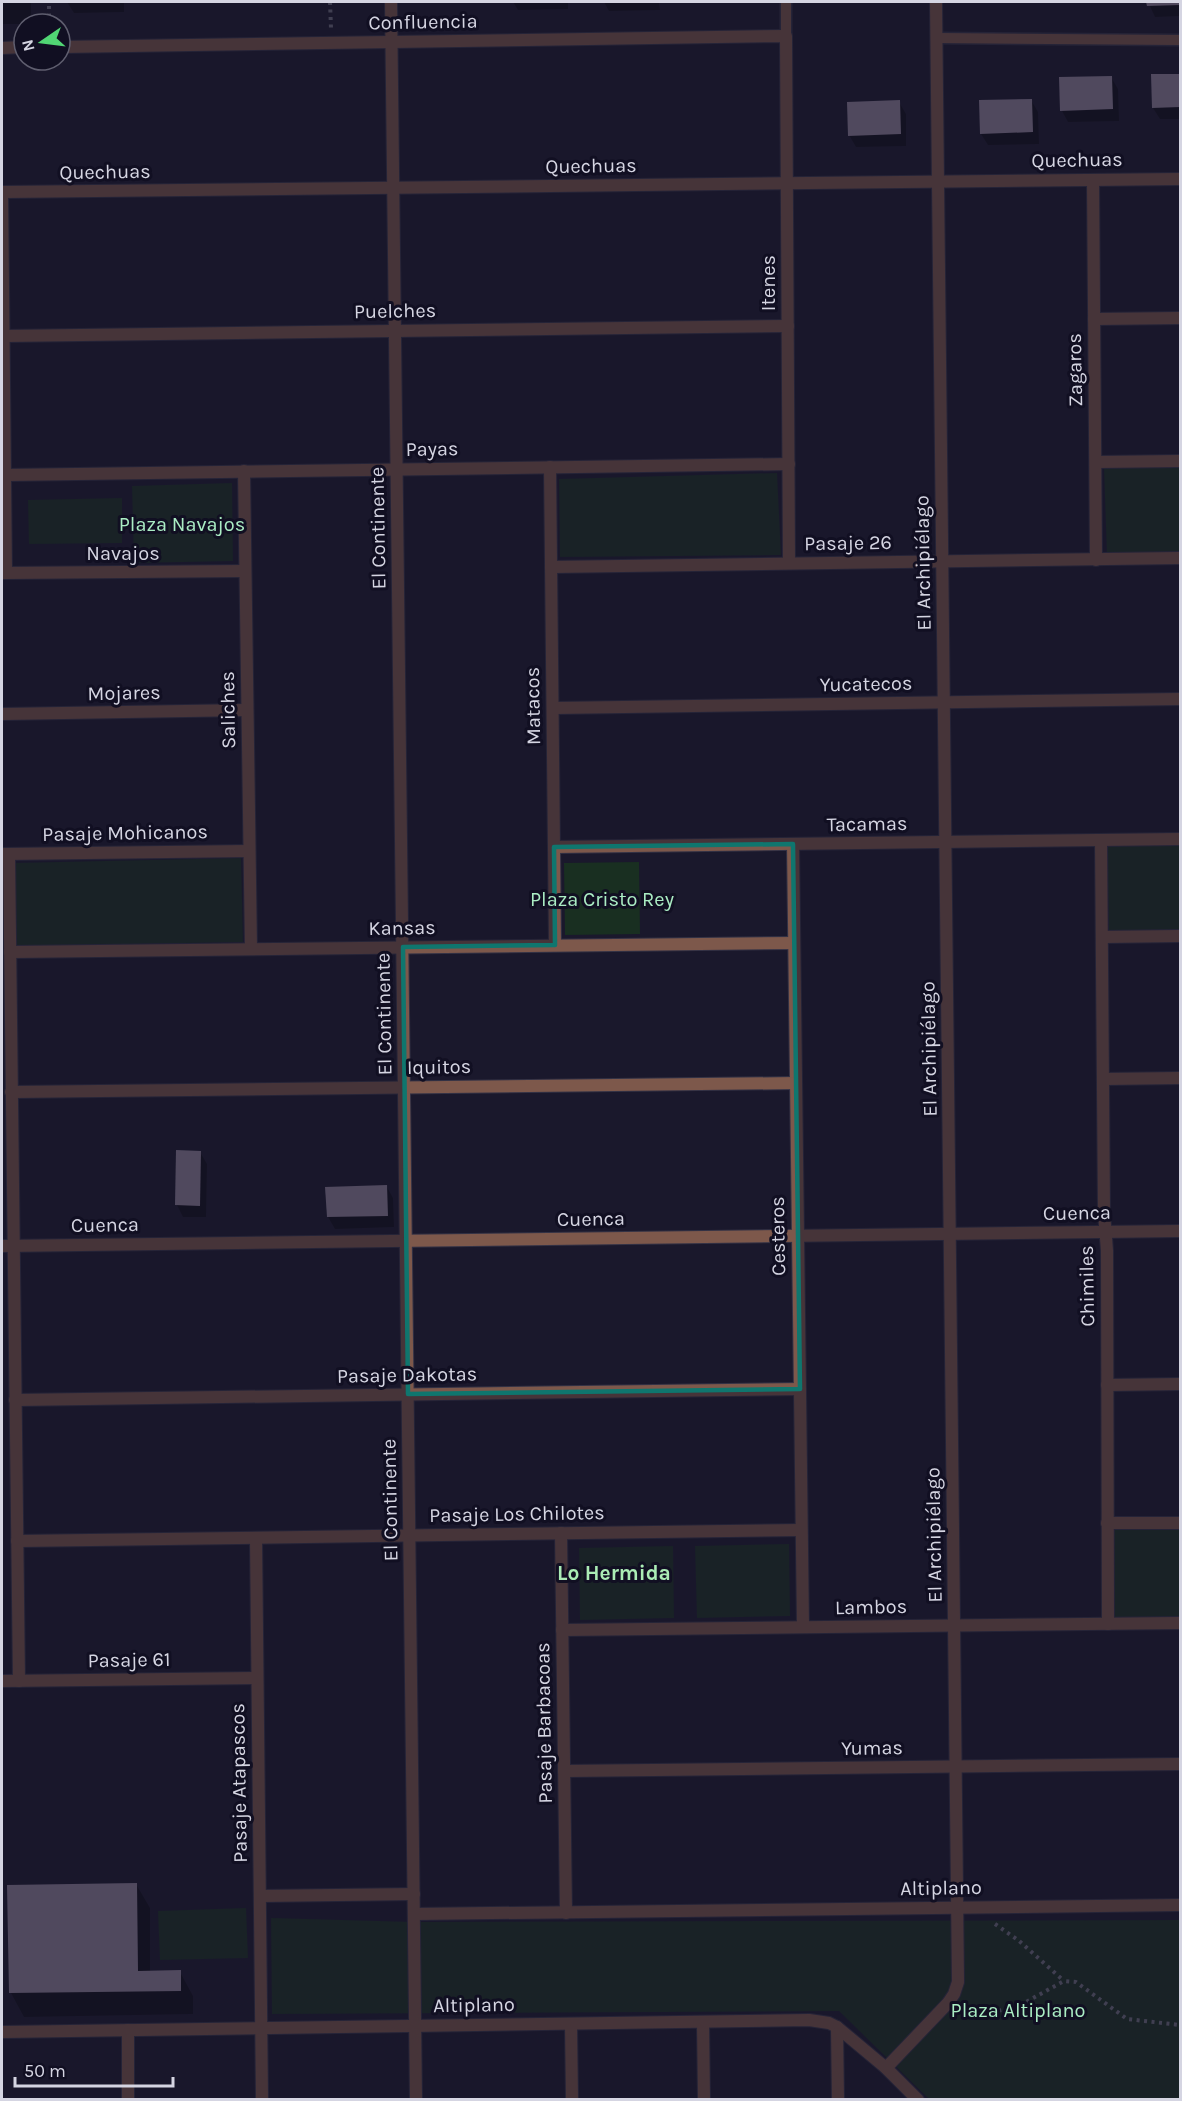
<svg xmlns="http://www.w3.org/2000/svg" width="1182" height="2101" font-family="Karla,sans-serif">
  <rect width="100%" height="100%" fill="#1a182c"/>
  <!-- green -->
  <g fill="#192f21">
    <path d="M1180,466V554L1107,555L1104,468Z"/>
    <path d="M777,473L781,555L560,557L559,479Z"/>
    <path d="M232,483L233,561L134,563L132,486Z"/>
    <path d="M122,498V543L29,544L28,500Z"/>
    <path d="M1107,845H1180V932L1109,933Z"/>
    <path d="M241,858L243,942L15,946L14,863Z"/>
    <path d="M639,862L640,934L565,935L564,863Z"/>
    <path d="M1112,1527L1180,1529V1618H1115Z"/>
    <path d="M789,1544L790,1616L697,1618L695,1546Z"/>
    <path d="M673,1546L674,1618L580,1620L579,1548Z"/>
    <path d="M246,1908L248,1958L160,1960L158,1911Z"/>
    <path d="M271,1918L414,1922L1180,1920V2099H929L839,2011L272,2014Z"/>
  </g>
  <!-- shadow -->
  <g fill="#0007">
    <rect x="2" y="2" width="29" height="22"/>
    <path d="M67,2H124V12L74,13Z"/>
    <path d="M513,2H568V9L518,10Z"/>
    <path d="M604,2H659L660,10L609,11Z"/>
    <path d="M1148,2H1180V16L1155,17Z"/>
    <path d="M1180,75V119H1160L1153,108V76Z"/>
    <path d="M1111,77L1118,89L1119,121L1068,122L1062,111Z"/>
    <path d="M1031,100L1038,112L1039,144L988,145L981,134Z"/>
    <path d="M899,102L906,114V146L856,147L849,135Z"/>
    <path d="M200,1152L207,1164L206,1217H183L177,1205Z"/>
    <path d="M387,1187L393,1198L394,1227L335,1229L328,1217Z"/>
    <path d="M136,1884L150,1908V1972H180L193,1996V2014L24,2017L11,1993Z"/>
  </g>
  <!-- building -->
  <g fill="#92859c">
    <path d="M1146,2H1180V5L1147,6Z"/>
    <path d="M1151,74H1180V107L1152,108Z"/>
    <path d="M1112,76L1113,109L1060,111L1059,77Z"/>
    <path d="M1032,99L1033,132L980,134L979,100Z"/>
    <path d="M900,100L901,134L848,136L847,102Z"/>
    <path d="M176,1150L201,1151L200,1206L175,1205Z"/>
    <path d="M387,1185L388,1216L327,1217L325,1187Z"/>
    <path d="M137,1883L138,1971L181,1970V1991L9,1993L7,1885Z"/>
  </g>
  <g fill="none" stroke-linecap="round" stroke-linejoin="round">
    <!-- service casing -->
    <g stroke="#343245" stroke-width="13">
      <g id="service">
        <path d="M786,2V36"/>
        <path d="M937,38L1180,40"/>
      </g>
    </g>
    <!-- minor casing -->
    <g stroke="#343245" stroke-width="14">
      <g id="minor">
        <path d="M391,2L416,2100"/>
        <path d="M60,47L786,36L789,563"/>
        <path d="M2,48L24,47"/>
        <path d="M1093,180L1096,560"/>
        <path d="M2,192L1180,179"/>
        <path d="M2,192L6,573"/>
        <path d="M1094,319L1180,318"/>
        <path d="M3,336L788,326"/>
        <path d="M1096,462L1180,461"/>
        <path d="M550,467L555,945"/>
        <path d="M244,471L251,949"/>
        <path d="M5,475L789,464"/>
        <path d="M551,567L1180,558"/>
        <path d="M2,573L245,571"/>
        <path d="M553,708L1180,699"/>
        <path d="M2,714L247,710"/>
        <path d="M1101,840L1104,1212L1107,1251L1108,1624"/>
        <path d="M793,844L803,1627"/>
        <path d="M554,847L1180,839"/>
        <path d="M2,854L249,851"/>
        <path d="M9,854L19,1681"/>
        <path d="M1102,937L1180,936"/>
        <path d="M10,952L794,943"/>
        <path d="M1103,1079L1180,1078"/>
        <path d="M11,1092L796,1083"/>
        <path d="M2,1246L1180,1231"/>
        <path d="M1107,1385L1180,1384"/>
        <path d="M15,1400L800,1389"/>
        <path d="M1107,1523H1180"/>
        <path d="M561,1533L566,1913"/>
        <path d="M256,1538L262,2100"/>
        <path d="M17,1541L801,1530"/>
        <path d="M562,1630L1180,1623"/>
        <path d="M2,1681L257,1678"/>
        <path d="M564,1771L1180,1764"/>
        <path d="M260,1896L414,1894"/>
        <path d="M414,1914L1180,1905"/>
        <path d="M703,2022L704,2100"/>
        <path d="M571,2024L572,2100"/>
        <path d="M837,2027L838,2100"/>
        <path d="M128,2030V2100"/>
        <path d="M886,2068L948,2003L954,1994L958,1982L936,2"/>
      </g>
    </g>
    <!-- tertiary casing -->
    <g stroke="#343245" stroke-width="14">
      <path id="tertiary" d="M2,2032L809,2020L829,2023L837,2027L886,2068L918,2100"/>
    </g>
    <!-- path -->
    <g stroke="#706f7f" stroke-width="4" stroke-dasharray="3 4.5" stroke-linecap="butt">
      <path d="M330,2L331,28"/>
      <path d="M49,24V2"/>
      <path d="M995,1924L1018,1940L1064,1981"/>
      <path d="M961,2010L992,2012L1017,2007L1064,1981L1076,1982L1127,2019L1180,2025"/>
    </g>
    <!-- service -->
    <use href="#service" stroke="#7d584b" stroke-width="10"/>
    <!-- minor -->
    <use href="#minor" stroke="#7d584b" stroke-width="12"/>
    <!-- tertiary -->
    <use href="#tertiary" stroke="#7d584b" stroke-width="12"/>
  </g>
  <!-- marked area -->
  <path d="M0 0H1182V2101H0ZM793,844L800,1389L408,1394L403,947L555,945L554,847Z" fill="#1a182c" fill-opacity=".55" fill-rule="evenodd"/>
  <path fill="none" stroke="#0f766e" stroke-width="4.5" stroke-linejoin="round" d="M793,844L800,1389L408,1394L403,947L555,945L554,847Z"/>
  <g text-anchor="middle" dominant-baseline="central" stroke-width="6" stroke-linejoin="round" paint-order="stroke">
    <!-- street labels -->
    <g font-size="20" fill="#d5d5e2" stroke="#110f22">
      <text transform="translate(423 22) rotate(-1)">Confluencia</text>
      <text transform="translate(1077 160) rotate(-1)">Quechuas</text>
      <text transform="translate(591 166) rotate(-1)">Quechuas</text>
      <text transform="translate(105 172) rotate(-1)">Quechuas</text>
      <text transform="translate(768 283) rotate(-90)">Itenes</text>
      <text transform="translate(395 311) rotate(-1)">Puelches</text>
      <text transform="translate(1075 370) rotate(-91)">Zagaros</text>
      <text transform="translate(432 449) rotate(-1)">Payas</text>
      <text transform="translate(378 528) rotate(-91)">El Continente</text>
      <text transform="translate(848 543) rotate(-1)">Pasaje 26</text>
      <text x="123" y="553">Navajos</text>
      <text transform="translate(923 563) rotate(-91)">El Archipiélago</text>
      <text transform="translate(866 684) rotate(-1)">Yucatecos</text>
      <text transform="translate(124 693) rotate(-1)">Mojares</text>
      <text transform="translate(533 706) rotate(-91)">Matacos</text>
      <text transform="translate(228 710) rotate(-91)">Saliches</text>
      <text transform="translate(867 824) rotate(-1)">Tacamas</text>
      <text transform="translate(125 833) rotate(-1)">Pasaje Mohicanos</text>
      <text transform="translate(402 928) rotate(-1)">Kansas</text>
      <text transform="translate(384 1014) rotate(-91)">El Continente</text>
      <text transform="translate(929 1049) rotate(-91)">El Archipiélago</text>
      <text transform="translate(439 1067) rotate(-1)">Iquitos</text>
      <text transform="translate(1077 1213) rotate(-1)">Cuenca</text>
      <text transform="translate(591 1219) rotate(-1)">Cuenca</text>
      <text transform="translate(105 1225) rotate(-1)">Cuenca</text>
      <text transform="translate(778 1236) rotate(-91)">Cesteros</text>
      <text transform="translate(1087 1286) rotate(-91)">Chimiles</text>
      <text transform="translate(407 1375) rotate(-1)">Pasaje Dakotas</text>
      <text transform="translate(390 1500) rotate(-91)">El Continente</text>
      <text transform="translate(517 1514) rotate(-1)">Pasaje Los Chilotes</text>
      <text transform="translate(934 1535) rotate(-91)">El Archipiélago</text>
      <text transform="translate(871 1607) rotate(-1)">Lambos</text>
      <text transform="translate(129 1660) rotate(-1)">Pasaje 61</text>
      <text transform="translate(544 1723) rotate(-91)">Pasaje Barbacoas</text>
      <text transform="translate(872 1748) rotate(-1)">Yumas</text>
      <text transform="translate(239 1783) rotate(-91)">Pasaje Atapascos</text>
      <text transform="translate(941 1888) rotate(-1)">Altiplano</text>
      <text transform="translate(474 2005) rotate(-1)">Altiplano</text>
    </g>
    <!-- park labels -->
    <g font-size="20" fill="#abedc4" stroke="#110f22">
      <text x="182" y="524">Plaza Navajos</text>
      <text x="602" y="899">Plaza Cristo Rey</text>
      <text x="1018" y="2010">Plaza Altiplano</text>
    </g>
    <!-- neighbourhood labels -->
    <g font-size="21" font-weight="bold" fill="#abecb5" stroke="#110f22">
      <text x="614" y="1573">Lo Hermida</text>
    </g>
  </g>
  <!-- border -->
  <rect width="1182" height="2101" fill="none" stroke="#d5d5e2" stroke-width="6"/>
  <!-- north arrow -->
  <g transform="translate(42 42) rotate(256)"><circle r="28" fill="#110f22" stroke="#5f5e6f" stroke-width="1.5"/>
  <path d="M0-4.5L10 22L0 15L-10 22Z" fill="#51d674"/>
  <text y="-9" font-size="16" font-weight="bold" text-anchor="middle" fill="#d5d5e2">N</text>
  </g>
  <!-- scale -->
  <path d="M15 2077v9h158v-9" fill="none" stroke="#d5d5e2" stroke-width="3"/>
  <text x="24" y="2077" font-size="18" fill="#d5d5e2" stroke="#110f22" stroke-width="4.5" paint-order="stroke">50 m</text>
</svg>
